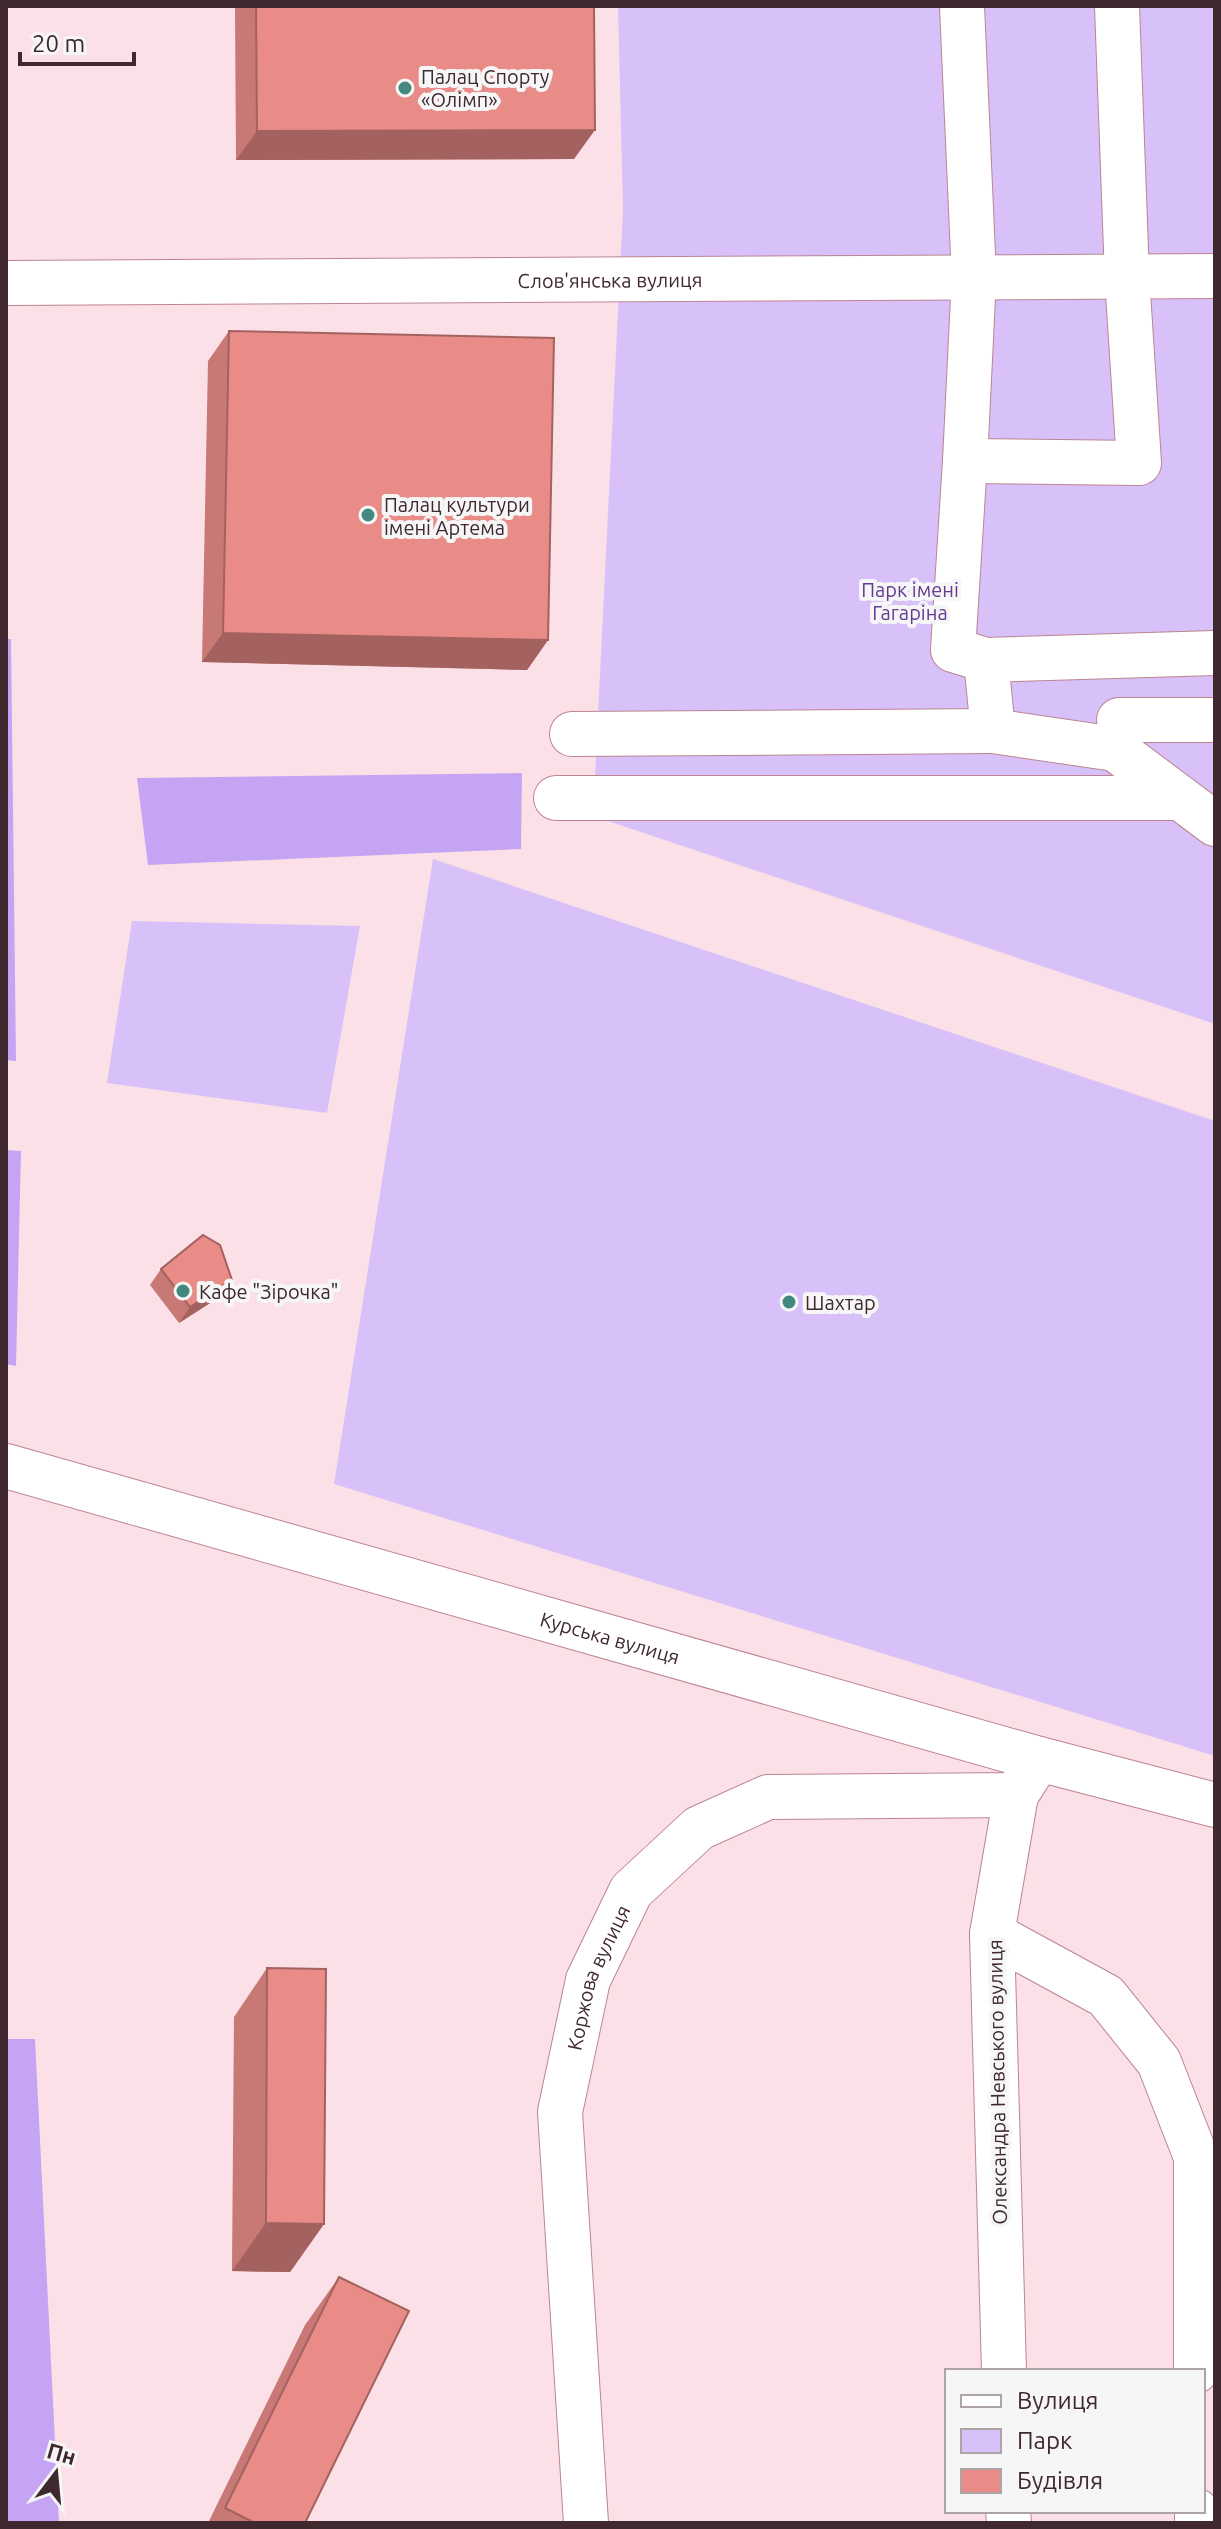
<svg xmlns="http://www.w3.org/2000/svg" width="1221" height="2529" font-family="Ubuntu,sans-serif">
  <rect width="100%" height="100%" fill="#fbe1e7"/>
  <!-- green -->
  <g fill="#d7c1f8">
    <path d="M618,6H1215V1024L593,816L623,210Z"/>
    <path d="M433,859L1215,1121V1756L334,1484Z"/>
    <path d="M132,921L360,926L327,1113L107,1083Z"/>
  </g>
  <!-- forest -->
  <g fill="#c5a5f3">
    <path d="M6,639H11L16,1061L6,1060Z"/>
    <path d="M522,773L521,849L148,865L137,778Z"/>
    <path d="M6,1150L21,1151L16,1366L6,1364Z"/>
    <path d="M6,2039H35L59,2523H6Z"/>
  </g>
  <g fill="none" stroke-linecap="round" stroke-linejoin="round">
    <!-- street casing -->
    <g stroke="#bd8492" stroke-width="46">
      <g id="street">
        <path d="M962,6L974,277L965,461"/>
        <path id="s1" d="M6,283L1215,276"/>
        <path d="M986,660L1215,653"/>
        <path d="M1119,720H1215"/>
        <path d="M993,731L1115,749L1215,824"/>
        <path d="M572,734L993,731L986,660L953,650L965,461L1139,463L1127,277L1117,6"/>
        <path d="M556,798H1180"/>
        <path id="s2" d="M6,1466L1039,1759L1215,1805"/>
        <path d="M992,1934L1106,1996L1159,2062L1196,2157V2371"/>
        <path d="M1004,2371L992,1934L1016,1795"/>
        <path d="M1008,2511L1009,2523"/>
        <path d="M1197,2511V2523"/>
        <path id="s3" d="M586,2523L560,2112L588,1980L631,1891L699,1828L768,1797L1016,1795L1039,1759"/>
      </g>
    </g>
    <!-- street -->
    <use href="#street" stroke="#fff" stroke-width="44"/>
  </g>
  <!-- wall -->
  <g fill="#c87875">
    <path d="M235,6H594L574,159L236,160Z"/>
    <path d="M229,331L548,640L527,670L202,662L208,361Z"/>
    <path d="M161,1269L232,1280L221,1296L179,1323L150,1285Z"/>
    <path d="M267,1968L324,2224L290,2272L232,2271L234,2017Z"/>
    <path d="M339,2277L305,2523H208L305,2325Z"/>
  </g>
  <!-- shaded-wall -->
  <g fill="#a3625f">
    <path d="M595,130L574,159L236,160L257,131Z"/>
    <path d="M223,633L548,640L527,670L202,662Z"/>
    <path d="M232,1280L221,1296L179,1323L190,1307Z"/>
    <path d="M266,2223L324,2224L290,2272L232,2271Z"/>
  </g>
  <!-- building -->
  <g fill="#e98c88" stroke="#a3625f" stroke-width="2">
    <path d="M256,6H594L595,130L257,131Z"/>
    <path d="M229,331L554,338L548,640L223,633Z"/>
    <path d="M203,1235L220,1245L232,1280L190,1307L161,1269Z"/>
    <path d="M267,1968L326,1969L324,2224L266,2223Z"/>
    <path d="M339,2277L409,2311L305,2523H255L225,2508Z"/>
  </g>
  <!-- markers -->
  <g fill="#43887e" stroke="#f6f6f6" stroke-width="3">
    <circle cx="405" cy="88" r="8"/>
    <circle cx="368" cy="515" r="8"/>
    <circle cx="183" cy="1291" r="8"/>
    <circle cx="789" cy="1302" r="8"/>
  </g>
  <g text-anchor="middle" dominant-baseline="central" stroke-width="8" stroke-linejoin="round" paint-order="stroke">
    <!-- poi labels -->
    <g font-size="20" fill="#3f282e" stroke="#f6f6f6" text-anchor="start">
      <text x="421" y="76">Палац Спорту<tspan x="421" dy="23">«Олімп»</tspan></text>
      <text x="384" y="504">Палац культури<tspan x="384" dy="23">імені Артема</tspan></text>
      <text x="199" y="1291">Кафе "Зірочка"</text>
      <text x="805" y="1302">Шахтар</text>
    </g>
    <!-- street labels -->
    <g font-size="20" fill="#3f282e" stroke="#f6f6f6">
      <text stroke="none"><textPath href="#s1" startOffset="604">Слов'янська вулиця</textPath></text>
      <text stroke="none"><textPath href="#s2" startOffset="628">Курська вулиця</textPath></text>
      <text stroke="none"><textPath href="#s3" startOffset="552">Коржова вулиця</textPath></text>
      <text transform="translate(997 2082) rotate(-91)">Олександра Невського вулиця</text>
    </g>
    <!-- park labels -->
    <g font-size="20" fill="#653b95" stroke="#f6f6f6">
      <text x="910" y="589">Парк імені<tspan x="910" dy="23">Гагаріна</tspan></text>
    </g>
  </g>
  <!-- border -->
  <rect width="1221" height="2529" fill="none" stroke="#3f282e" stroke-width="16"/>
  <!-- legend -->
  <rect x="945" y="2369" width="260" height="144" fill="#f6f6f6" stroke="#ada4a6" stroke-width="2"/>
  <rect x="961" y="2395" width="40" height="12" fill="#ffffff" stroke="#ada4a6" stroke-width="2"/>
  <text x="1017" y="2409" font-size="24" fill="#3f282e">Вулиця</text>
  <rect x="961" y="2429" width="40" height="24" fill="#d7c1f8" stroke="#ada4a6" stroke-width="2"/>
  <text x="1017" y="2449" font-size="24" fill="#3f282e">Парк</text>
  <rect x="961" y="2469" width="40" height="24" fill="#e98c88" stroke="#ada4a6" stroke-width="2"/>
  <text x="1017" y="2489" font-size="24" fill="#3f282e">Будівля</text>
  <!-- north arrow -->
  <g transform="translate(56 2473) rotate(16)" stroke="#f6f6f6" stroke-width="6" paint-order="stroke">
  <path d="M0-6L14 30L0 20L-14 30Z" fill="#3f282e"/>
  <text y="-12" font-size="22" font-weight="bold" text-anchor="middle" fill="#3f282e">Пн</text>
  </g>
  <!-- scale -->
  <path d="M20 52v12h114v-12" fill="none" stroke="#3f282e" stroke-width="4"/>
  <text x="32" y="52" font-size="24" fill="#3f282e" stroke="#f6f6f6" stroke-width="6" paint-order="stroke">20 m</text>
</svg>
